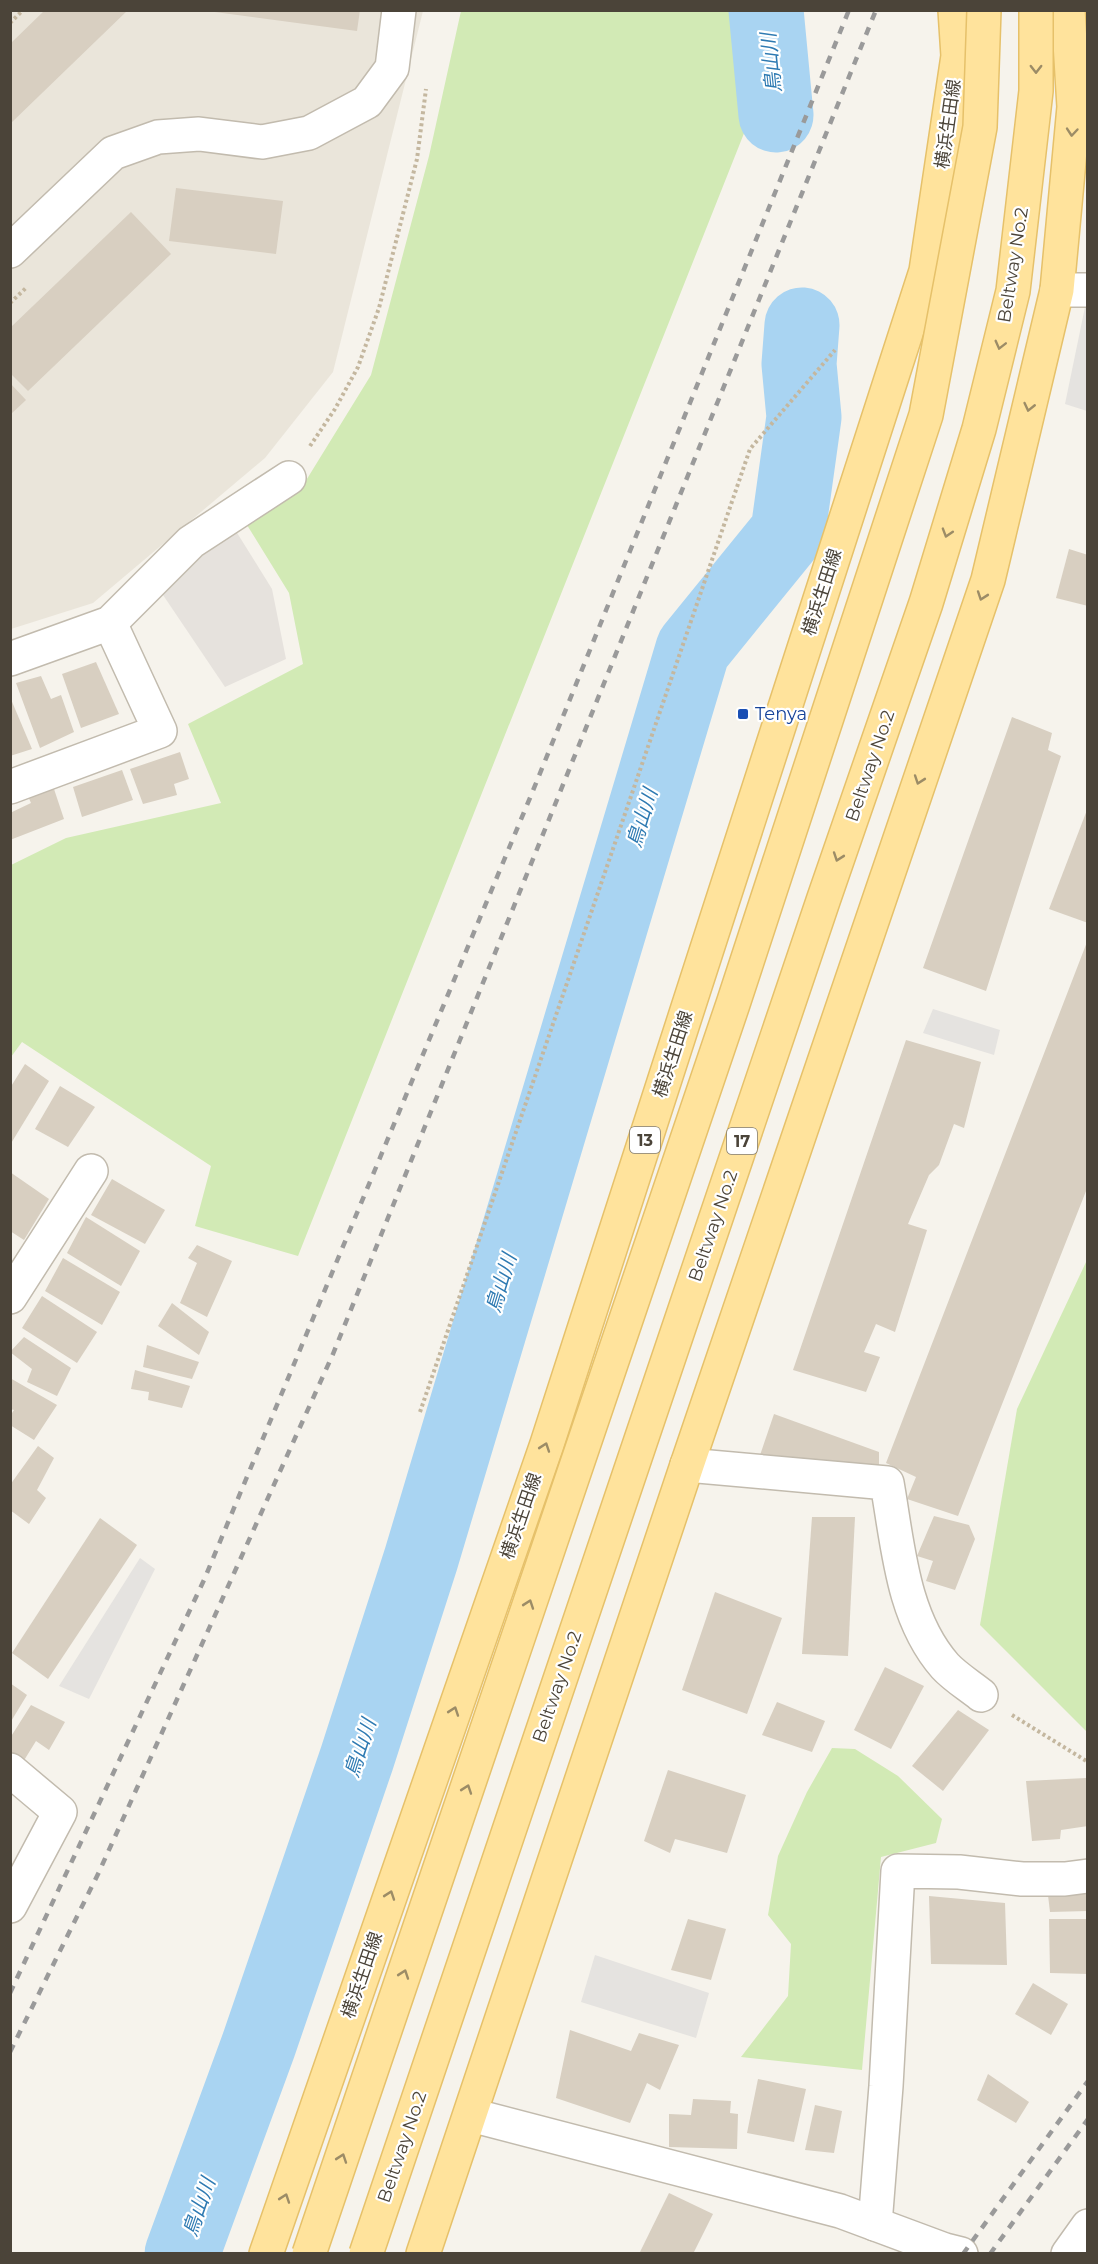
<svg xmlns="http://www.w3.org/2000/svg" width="1098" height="2264" font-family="Montserrat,'Noto Sans JP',sans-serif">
  <rect width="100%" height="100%" fill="#f6f3ec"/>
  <!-- residential -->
  <path fill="#eae5da" d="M11,11H423L333,372L265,458L93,603L11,629Z"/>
  <!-- industrial -->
  <path fill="#e6e2dd" d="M234,528L272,589L286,659L225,687L161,592Z"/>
  <!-- green -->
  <g fill="#d2eab5">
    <path d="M461,11H756L764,83L298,1256L195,1226L211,1166L22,1042L11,1057V865L66,838L221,803L188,724L303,664L289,593L247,525L302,487L371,375L429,156Z"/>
    <path d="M1087,1260L1088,1732H1087L980,1625L1017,1409Z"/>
    <path d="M832,1748L855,1749L898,1776L942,1819L936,1843L881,1857L862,2070L741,2057L788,1996L791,1944L768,1915L778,1856L807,1792Z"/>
  </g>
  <!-- parking -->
  <g fill="#e5e3e0">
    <path d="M1085,307H1088L1087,411L1065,404Z"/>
    <path d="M933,1009L1000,1030L994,1055L923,1033Z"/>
    <path d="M140,1558L155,1569L89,1699L59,1686Z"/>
    <path d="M595,1955L709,1993L696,2038L581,2002Z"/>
  </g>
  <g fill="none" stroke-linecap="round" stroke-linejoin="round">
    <!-- river -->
    <g stroke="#a9d4f2" stroke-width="75">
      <path d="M766,10L776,115"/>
      <path d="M182,2254L259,2044L357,1758L421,1559L693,649L788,532L804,417L799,364L802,325"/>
    </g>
  </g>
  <!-- building -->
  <g fill="#d8cfc1">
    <path d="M45,10H128L10,124V44Z"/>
    <path d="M200,10H360L357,31Z"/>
    <path d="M176,188L283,201L276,254L169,241Z"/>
    <path d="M131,212L171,254L28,391L10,373V328Z"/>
    <path d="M10,383L26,400L10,415Z"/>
    <path d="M1069,549L1088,555V606L1056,598Z"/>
    <path d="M96,662L119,714L81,728L62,674Z"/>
    <path d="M41,676L51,699L61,695L74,732L40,748L16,683Z"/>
    <path d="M10,697L32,749L10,756Z"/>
    <path d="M1012,717L1052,733L1048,750L1061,756L986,991L923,968Z"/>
    <path d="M180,752L189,779L174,784L177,795L143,804L130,769Z"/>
    <path d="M122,770L133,800L82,817L73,787Z"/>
    <path d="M53,786L64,819L10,840V813L31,803L27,794Z"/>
    <path d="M1087,810H1088V923L1049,909Z"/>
    <path d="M1087,942L1088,1186L958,1516L907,1499L916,1477L886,1463Z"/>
    <path d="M906,1040L981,1062L964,1128L954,1124L939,1165L929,1175L908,1224L927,1230L895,1332L876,1324L864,1352L880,1357L866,1392L793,1370Z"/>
    <path d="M25,1064L49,1081L10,1145V1088Z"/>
    <path d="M60,1086L95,1107L68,1147L35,1129Z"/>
    <path d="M10,1172L49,1199L24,1240L10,1231Z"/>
    <path d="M112,1179L165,1210L145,1244L91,1215Z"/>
    <path d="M86,1217L140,1251L121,1286L67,1253Z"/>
    <path d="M197,1245L232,1261L207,1317L180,1303L197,1263L188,1258Z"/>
    <path d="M63,1258L120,1292L102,1325L45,1291Z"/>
    <path d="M42,1296L97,1332L77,1363L22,1328Z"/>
    <path d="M172,1303L209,1332L199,1355L158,1326Z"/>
    <path d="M24,1337L71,1368L57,1396L27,1382L32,1369L10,1352Z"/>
    <path d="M147,1345L199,1362L192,1379L143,1367Z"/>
    <path d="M135,1370L190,1386L182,1408L148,1400L149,1392L131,1389Z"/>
    <path d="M10,1378L57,1405L34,1440L10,1425V1416L14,1410L10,1409Z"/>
    <path d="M774,1414L879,1452V1469L758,1461Z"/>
    <path d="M38,1446L54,1458L37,1490L46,1498L29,1524L10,1510V1485Z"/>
    <path d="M934,1516L969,1525L975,1539L955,1590L926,1581L933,1561L917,1556Z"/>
    <path d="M812,1517H855L848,1656L802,1654Z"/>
    <path d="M100,1518L137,1545L48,1679L12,1653Z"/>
    <path d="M715,1592L782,1618L747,1714L682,1690Z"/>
    <path d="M885,1667L924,1686L891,1749L854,1730Z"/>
    <path d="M10,1683L27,1695L10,1723Z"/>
    <path d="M777,1702L825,1721L812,1752L762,1735Z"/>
    <path d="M31,1705L65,1722L49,1750L36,1741L23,1762L10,1756V1738Z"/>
    <path d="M958,1710L989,1730L943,1791L912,1766Z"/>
    <path d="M668,1770L746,1795L727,1853L675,1839L670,1853L644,1841Z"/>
    <path d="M1086,1778L1088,1826L1061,1830L1060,1839L1032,1841L1026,1781Z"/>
    <path d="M1088,1886V1911L1050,1912L1047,1887Z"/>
    <path d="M929,1896L1005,1903L1007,1965L931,1964Z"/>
    <path d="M688,1919L726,1929L711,1980L671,1970Z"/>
    <path d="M1049,1919H1088V1974L1050,1973Z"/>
    <path d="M1033,1983L1068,2004L1051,2035L1015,2014Z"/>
    <path d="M570,2030L631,2051L639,2033L679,2045L660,2090L647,2083L630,2123L556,2098Z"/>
    <path d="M988,2074L1029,2102L1016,2123L977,2100Z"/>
    <path d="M758,2079L806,2089L794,2142L747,2133Z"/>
    <path d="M693,2099L731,2101L730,2113L738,2114L737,2149L669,2147V2114L691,2115Z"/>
    <path d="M815,2105L842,2111L834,2153L805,2150Z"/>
    <path d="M669,2193L713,2214L693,2254H639Z"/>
  </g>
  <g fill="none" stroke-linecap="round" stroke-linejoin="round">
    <!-- minor casing -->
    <g stroke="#c2bbae" stroke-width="36">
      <g id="minor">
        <path d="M10,251L113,153L158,137L199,134L262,142L309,133L367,102L392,68L399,10"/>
        <path d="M1057,290H1088"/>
        <path d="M10,659L110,623L191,542L289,478"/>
        <path d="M10,787L160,731L110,623"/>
        <path d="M10,1297L91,1171"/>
        <path d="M687,1465L887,1483C898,1545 902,1617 945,1666C955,1677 970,1686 981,1695"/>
        <path d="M10,1770L60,1812L10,1906"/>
        <path d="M471,2115L840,2211L945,2250L961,2254"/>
        <path d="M875,2224L886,2086L898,1871L959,1872L1022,1879H1065L1088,1876"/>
        <path d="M1068,2254L1088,2226"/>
      </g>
    </g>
    <!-- major casing -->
    <g stroke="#e6c16a" stroke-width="36">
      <g id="major">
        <path d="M266,2254L547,1444L926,271L958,56L955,10"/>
        <path d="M423,2254L687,1465L988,580L1057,290L1074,107L1068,10"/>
      </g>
    </g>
    <!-- path -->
    <g stroke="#c4b79f" stroke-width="4" stroke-dasharray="3 3" stroke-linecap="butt">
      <path d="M10,23L23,10"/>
      <path d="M10,303L27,287"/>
      <path d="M310,446L335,409L358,367L379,308L417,159L426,89"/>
      <path d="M420,1412L750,449L835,350"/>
      <path d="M1012,1715L1088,1762"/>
    </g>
    <!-- minor -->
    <use href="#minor" stroke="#fff" stroke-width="33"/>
    <!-- major -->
    <use href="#major" stroke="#ffe39c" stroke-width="33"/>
    <!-- rail -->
    <g stroke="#9a9a9a" stroke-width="4.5" stroke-dasharray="8 8" stroke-linecap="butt">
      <path d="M10,1993L204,1580L532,793L849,10"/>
      <path d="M10,2052L99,1872L333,1354L876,10"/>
      <path d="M963,2254L1088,2081"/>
      <path d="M990,2254L1088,2119"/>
    </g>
    <!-- major-bridge casing -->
    <g stroke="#e6c16a" stroke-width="36" stroke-linecap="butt">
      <g id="major-bridge">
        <path d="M309,2254L733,1004L926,415L980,127L984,10"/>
        <path d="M366,2254L824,898L926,603L979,429L1013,291L1036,91V10"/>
      </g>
    </g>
    <!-- major-bridge -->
    <use href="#major-bridge" stroke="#ffe39c" stroke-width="33"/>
  </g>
  <!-- one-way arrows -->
  <defs><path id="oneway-chevron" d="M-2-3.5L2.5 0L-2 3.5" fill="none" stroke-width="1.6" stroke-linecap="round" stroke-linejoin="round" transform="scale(1.5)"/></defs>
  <g stroke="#9c8c66">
    <use href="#oneway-chevron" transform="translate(1036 69) rotate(90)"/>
    <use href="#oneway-chevron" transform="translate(1072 132) rotate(95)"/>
    <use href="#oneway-chevron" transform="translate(1000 345) rotate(104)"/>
    <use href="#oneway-chevron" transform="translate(1029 407) rotate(103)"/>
    <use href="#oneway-chevron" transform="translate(947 533) rotate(107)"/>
    <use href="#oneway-chevron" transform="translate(982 596) rotate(109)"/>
    <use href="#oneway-chevron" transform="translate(919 780) rotate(109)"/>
    <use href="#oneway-chevron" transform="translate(838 857) rotate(109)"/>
    <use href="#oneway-chevron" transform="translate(545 1447) rotate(-71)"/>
    <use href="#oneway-chevron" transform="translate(529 1604) rotate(-71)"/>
    <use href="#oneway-chevron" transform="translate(454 1711) rotate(-71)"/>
    <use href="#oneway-chevron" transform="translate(467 1789) rotate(-71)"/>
    <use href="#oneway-chevron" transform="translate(390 1895) rotate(-71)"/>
    <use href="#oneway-chevron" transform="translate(404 1974) rotate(-71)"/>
    <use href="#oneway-chevron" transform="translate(342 2158) rotate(-71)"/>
    <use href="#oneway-chevron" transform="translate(285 2198) rotate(-71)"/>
  </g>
  <!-- markers -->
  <rect fill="#1a4fb4" stroke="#fff" stroke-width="2" x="737" y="708" width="12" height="12" rx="3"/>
  <g text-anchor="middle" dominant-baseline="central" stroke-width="4.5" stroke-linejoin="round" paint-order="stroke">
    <!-- shield labels -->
    <g fill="#fff" stroke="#817c74" stroke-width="1.5">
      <rect x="630" y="1127" width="30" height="26" rx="4.5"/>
      <rect x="727" y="1128" width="30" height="26" rx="4.5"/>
    </g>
    <g font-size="16" font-weight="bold" fill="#4b4439">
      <text x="645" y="1140">13</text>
      <text x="742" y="1141">17</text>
    </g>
    <!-- street labels -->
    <g font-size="18" fill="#4b4439" stroke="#fff">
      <text transform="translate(948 124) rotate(-82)">横浜生田線</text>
      <text transform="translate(1013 265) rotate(-81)">Beltway No.2</text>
      <text transform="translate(822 592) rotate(-72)">横浜生田線</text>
      <text transform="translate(870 766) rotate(-71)">Beltway No.2</text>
      <text transform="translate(673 1054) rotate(-72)">横浜生田線</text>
      <text transform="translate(713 1226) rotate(-71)">Beltway No.2</text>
      <text transform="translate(521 1516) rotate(-71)">横浜生田線</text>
      <text transform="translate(557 1687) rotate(-71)">Beltway No.2</text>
      <text transform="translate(362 1975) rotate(-71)">横浜生田線</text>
      <text transform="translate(402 2147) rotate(-71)">Beltway No.2</text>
    </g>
    <!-- transit labels -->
    <g font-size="18" fill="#164399" stroke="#fff" text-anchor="start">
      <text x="755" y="714">Tenya</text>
    </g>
    <!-- water labels -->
    <g font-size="20" font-style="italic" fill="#2e7ab2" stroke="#fff">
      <text transform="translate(771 63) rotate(-96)">鳥山川</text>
      <text transform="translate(642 818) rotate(-73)">鳥山川</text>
      <text transform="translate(501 1283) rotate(-73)">鳥山川</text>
      <text transform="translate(360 1748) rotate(-72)">鳥山川</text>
      <text transform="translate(199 2207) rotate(-71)">鳥山川</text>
    </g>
  </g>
  <!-- border -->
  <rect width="1098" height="2264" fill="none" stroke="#4b4439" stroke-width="24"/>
</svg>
